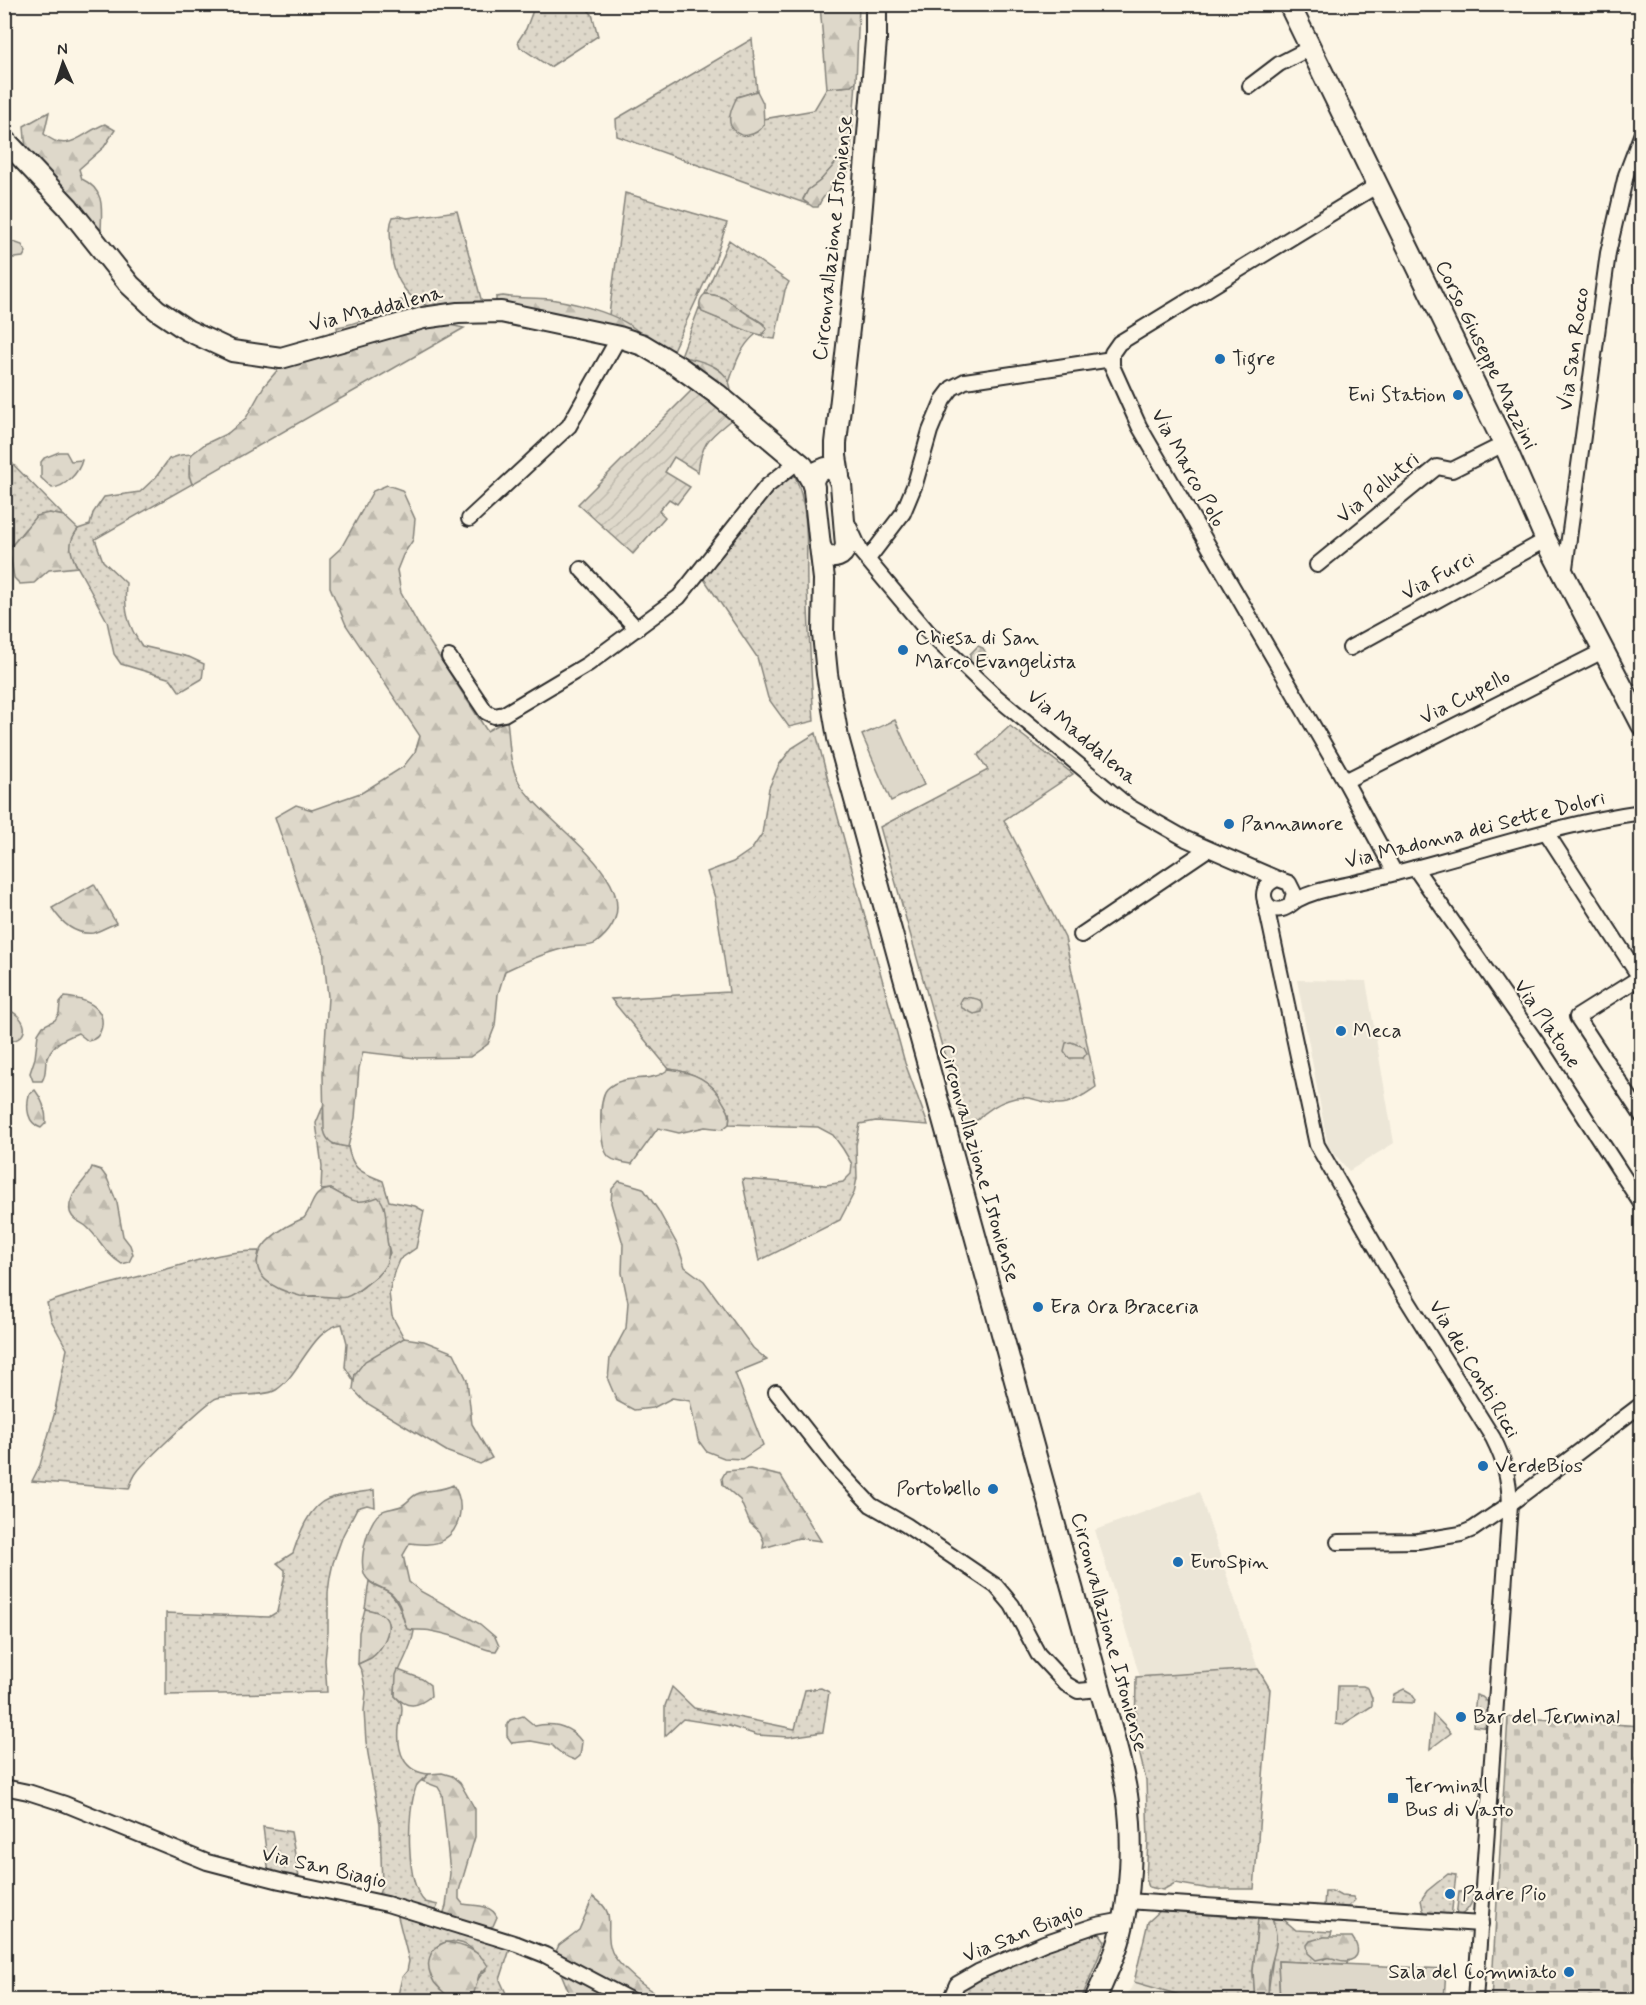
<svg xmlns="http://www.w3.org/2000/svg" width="1646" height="2005" font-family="Mynerve,sans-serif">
  <defs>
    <pattern id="grass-dots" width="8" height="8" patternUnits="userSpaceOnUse" patternTransform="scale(1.5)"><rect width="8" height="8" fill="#ded8ca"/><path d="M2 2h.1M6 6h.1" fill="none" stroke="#bfbaae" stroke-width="1.8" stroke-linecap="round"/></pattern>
    <pattern id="forest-firs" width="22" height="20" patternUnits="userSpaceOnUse" patternTransform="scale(1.5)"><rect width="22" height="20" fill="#ded8ca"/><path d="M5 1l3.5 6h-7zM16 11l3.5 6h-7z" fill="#bfbaae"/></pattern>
    <pattern id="cemetery-stones" width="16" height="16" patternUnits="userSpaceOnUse" patternTransform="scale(1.5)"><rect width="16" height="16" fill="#ded8ca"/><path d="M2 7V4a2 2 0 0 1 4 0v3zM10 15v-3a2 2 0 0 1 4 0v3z" fill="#bfbaae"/></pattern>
    <pattern id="garden-furrows" width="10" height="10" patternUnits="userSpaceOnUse" patternTransform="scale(1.5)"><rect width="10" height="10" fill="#ded8ca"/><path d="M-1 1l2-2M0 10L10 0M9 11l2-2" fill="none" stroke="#bfbaae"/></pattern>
  </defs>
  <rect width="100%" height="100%" fill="#fcf5e5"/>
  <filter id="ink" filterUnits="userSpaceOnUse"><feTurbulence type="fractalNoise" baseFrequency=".0167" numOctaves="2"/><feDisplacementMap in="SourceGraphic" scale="12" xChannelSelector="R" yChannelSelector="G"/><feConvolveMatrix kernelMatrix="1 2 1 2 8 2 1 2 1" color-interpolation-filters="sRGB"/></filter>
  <g filter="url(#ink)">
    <!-- built -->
    <g fill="#ece6d7">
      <path d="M1297,980L1366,981L1394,1143L1349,1171L1328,1146Z"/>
      <path d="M1199,1492L1258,1669L1140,1677L1095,1530Z"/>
      <path d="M1134,1982L1197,2000H1125Z"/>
    </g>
    <!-- grass -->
    <g fill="url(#grass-dots)" stroke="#84827a" stroke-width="1.5">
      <path d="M535,5H583L592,14L598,36L550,67L520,47L518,41L526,29Z"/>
      <path d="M752,39L757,91L737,97L730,117L764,125V119L814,110L827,88L851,86L856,82L850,161L844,156L840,159L820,181L808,190L803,199L807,204L617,136L616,119Z"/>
      <path d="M625,193L727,223L715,260L672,352L644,339L609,315Z"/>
      <path d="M457,211L483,306C471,307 457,309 445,309C411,308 393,281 391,250C391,239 388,227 393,217L399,216L407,218Z"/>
      <path d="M729,240L789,282L785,290L775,339L766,338L761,335L764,333V324C758,320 752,317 746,313C730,304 726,295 705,294Z"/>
      <path d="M401,300L413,307L415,313L338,336L337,327C356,324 386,312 401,300Z"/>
      <path d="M699,308L703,312L756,334C740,347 735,365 729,383C721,362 699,362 679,361Z"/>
      <path d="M192,454C188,463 189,474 192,484L95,539L103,561L126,583C124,609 127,625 142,646L189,657L204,664L202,679L180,692L171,679L121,664L114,654L107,621L70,553V539L78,529L90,525L93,513L104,497L140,492L156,477L169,459L181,455Z"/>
      <path d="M4,455L64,516L49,513L25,529L9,549L4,547L8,492L5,486Z"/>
      <path d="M795,476C810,511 806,549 807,586C809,631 811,676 814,721L789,727L768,698L757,657L702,576L738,530L785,478Z"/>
      <path d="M1010,726L1073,774L1004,820L1065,938L1096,1087C1087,1093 1078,1100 1067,1103C1054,1106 1042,1101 1029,1098C1006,1094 977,1114 967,1135L880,827L988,770L978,755Z"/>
      <path d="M816,733L830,788L905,1063L928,1125L876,1121L860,1124L856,1145L857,1178L854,1193L840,1220L759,1261L742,1179L826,1185L843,1182L851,1174L852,1164L843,1149L833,1135L818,1127L729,1124C731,1113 728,1111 723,1102C712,1080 692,1072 669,1069L611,999L729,992L715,898L707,872L733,862L752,849L762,834L769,788L779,765L792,748Z"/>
      <path d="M324,1104L323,1119L333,1144L348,1147C353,1172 362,1172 383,1181L389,1201L415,1206L424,1211L416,1248L399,1260L394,1272L389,1293L392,1316L404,1338L355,1374L354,1381L345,1367L347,1343L342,1324C312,1328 300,1375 276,1390C265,1397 231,1394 217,1398C209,1400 144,1462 137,1472C133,1477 131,1483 129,1489L32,1481L40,1465L54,1415L67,1349L51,1320L47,1303C85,1289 124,1281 163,1270C197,1261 223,1251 259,1251L257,1262L303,1296L344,1297L358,1291L377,1276L390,1253L385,1235L384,1206L368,1200L360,1203L351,1201L331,1189L321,1190L322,1166L316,1123Z"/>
      <path d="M374,1490L375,1507L367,1505L357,1508L343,1535L333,1563L330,1577L328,1593V1632L325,1660L327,1692L166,1695V1613L269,1617L277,1612L285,1575V1570L277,1563L293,1553C299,1535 309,1506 328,1499C342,1494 359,1493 374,1490Z"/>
      <path d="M369,1581C375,1587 384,1588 390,1593C401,1603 401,1616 407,1628L414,1631C410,1658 394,1667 395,1696C396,1697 400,1701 401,1703C404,1711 400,1720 399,1728C397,1751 403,1772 429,1774C425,1778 418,1782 416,1787C407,1812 405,1883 425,1902L438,1905L434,1914L378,1896L382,1886L380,1824L366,1742L364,1711L366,1692L362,1672L358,1664L372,1657L389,1626C384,1614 378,1612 365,1609Z"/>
      <path d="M1258,1669L1270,1689L1254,1889H1210L1175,1883L1163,1890L1149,1887L1146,1879L1148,1841L1146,1780L1135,1735L1136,1677Z"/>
      <path d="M1338,1686H1363L1368,1688L1372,1698V1706L1342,1725L1336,1724Z"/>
      <path d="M672,1687L694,1708L795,1729L805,1690L821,1688L829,1692L823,1732L789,1737L757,1735L729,1726L683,1719L665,1736V1706Z"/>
      <path d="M1404,1689L1411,1693L1415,1699L1414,1703L1392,1702L1394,1694Z"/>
      <path d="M1476,1695L1482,1697L1491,1705V1728L1473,1726Z"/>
      <path d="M1433,1714L1451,1733L1430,1749Z"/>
      <path d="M263,1827L291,1832L300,1883L269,1874Z"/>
      <path d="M1448,1874L1456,1875L1451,1917L1428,1915L1423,1910L1421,1900L1427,1891Z"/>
      <path d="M1325,1891H1332L1341,1896L1353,1897L1355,1900L1346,1909L1324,1906Z"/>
      <path d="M1474,1891C1473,1903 1468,1913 1456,1917L1459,1892Z"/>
      <path d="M396,1909L511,1946L500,1980L509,2000H472C474,1988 476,1978 486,1970C482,1962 479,1955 472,1949C460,1939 437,1938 431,1955L440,1989L446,1993L450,2000H397L402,1977L407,1971L409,1961Z"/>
      <path d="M1160,1911L1258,1919L1253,1971L1255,2000H1197L1134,1982L1148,1922Z"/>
      <path d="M1272,1919H1283L1296,1930L1332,1932L1330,1938L1324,1937V1959L1328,1957L1348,1961L1347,1964L1278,1961L1280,2000H1267L1276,1936Z"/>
      <path d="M1098,1931L1105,1941L1081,2000H955L960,1988L978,1978L1072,1938Z"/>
    </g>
    <!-- forest -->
    <g fill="url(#forest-firs)" stroke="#84827a" stroke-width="1.5">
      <path d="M820,5H859L856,82L851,86L827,88Z"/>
      <path d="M757,91L763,103L764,125C756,136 739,141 731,126C727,117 733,105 737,97Z"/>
      <path d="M49,112L44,134C68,155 81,133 105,124L115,130L104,147L79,169L82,179C105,190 102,208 101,230L46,175L26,152L24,126Z"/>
      <path d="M844,156L851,164C844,187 826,186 818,207H813L803,200L808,190L820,181L839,159Z"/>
      <path d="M5,239L22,245L26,252L23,257L15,258L5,257Z"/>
      <path d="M705,294C725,295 729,302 744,312C752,318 762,320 767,329L761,335L750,332L702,312C698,306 699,299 705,294Z"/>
      <path d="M503,296C519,299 535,297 550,299C576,303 631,316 644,339L496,307V297Z"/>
      <path d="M426,320L464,328L192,484L189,475L190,459L192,454L205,444L228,433L246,418L264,386L281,366Z"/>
      <path d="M688,358C709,362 736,373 730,398L679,361Z"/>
      <path d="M59,452H66L71,461L82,460C79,473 65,487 52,488L41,478V462L44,458Z"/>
      <path d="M387,485L402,490L415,519L413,540L403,555L397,570L401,593L418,624L487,731L507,720C510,741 508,762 519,782C541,824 666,889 596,943C589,948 577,945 569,947C547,952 526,961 505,971L498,994L495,1026L488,1044L470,1057L416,1058L363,1052L359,1068L355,1118L348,1147C335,1145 327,1144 324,1130L323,1074L328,997L323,949L312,927L275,817L296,805L312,810L363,792L403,767L415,752L420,736L346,625L330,587V558L341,548L373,491Z"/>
      <path d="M49,513L64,516L78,529C67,543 70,552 77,567L49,570L34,583L20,584L14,578L9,549L36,516Z"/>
      <path d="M978,646L983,648L987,655V664L980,671C972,668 970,663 970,654Z"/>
      <path d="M94,884L116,923C109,926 100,931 93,933C74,935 61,922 52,908Z"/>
      <path d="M65,997C75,998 90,1001 97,1009C106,1019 103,1039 88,1041L78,1033C63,1039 50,1045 46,1062C45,1069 46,1075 42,1081H33L30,1073L35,1058L38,1034L43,1026L55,1020L59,1013L60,1003Z"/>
      <path d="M963,997C974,998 987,998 982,1012L974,1014L962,1008L960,1003Z"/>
      <path d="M5,1009C26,1014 35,1040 5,1042Z"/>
      <path d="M1071,1042L1084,1047L1087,1053L1083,1058H1069L1064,1051L1066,1043Z"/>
      <path d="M669,1069C693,1072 712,1080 723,1102C728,1111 731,1113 729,1124L723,1129L705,1127L679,1133L658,1128L632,1164C625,1163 615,1162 609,1157C599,1147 598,1099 607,1089C621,1075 641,1081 656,1076C661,1075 665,1072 669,1069Z"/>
      <path d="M35,1090C43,1100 46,1110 46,1123L41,1128C27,1123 26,1108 29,1095Z"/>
      <path d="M92,1167L101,1170L107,1178L117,1203L123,1236L130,1245L133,1254L129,1262L122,1264C106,1255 100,1239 87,1227C83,1223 75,1221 72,1216C68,1211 70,1203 72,1198C76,1186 88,1179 92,1167Z"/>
      <path d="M619,1181L643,1188L658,1210L678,1246L685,1267L704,1281L753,1348L767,1360L735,1373L763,1445L742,1459L724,1458L706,1451L698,1440L690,1401L672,1398L653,1408L634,1410L617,1401L608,1380L610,1358L626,1328L628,1302L622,1273L623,1244L611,1203L612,1189Z"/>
      <path d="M331,1189C351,1200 354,1206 378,1197C390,1208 384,1230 388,1245C391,1259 384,1271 372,1280C364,1286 356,1294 346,1297C337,1299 327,1296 318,1296C312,1295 306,1297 300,1296C233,1279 253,1239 304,1218C314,1205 311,1191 331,1189Z"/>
      <path d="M404,1338L424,1341L454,1353L467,1380L472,1424L492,1458L480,1464L448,1452L365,1402L353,1389L355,1374L365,1361Z"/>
      <path d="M750,1469L781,1476L821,1541L799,1538L763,1548L764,1542L760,1532L750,1523L740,1500L723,1485L722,1478L726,1471Z"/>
      <path d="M453,1485C465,1502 462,1529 443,1540C434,1546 420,1544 410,1543L403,1555L409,1582L420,1591L480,1624L495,1637L499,1646L496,1651C486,1651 478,1646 468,1642C457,1637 443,1633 431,1631C423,1629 415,1631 407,1629C402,1617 402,1604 393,1595C384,1586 368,1586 364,1573C359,1558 368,1521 381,1512C387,1508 396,1509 403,1505C408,1502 412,1496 417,1494C429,1489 442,1491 453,1485Z"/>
      <path d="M365,1609C371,1610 379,1611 384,1616C395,1627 382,1650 371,1658C367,1660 362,1662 358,1664L359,1632Z"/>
      <path d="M398,1670L422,1679L430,1685L431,1696C418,1707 407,1709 395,1696L396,1675Z"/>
      <path d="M523,1716L535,1726C554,1722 570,1725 582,1742L580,1756L575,1760C567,1758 557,1751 552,1745L531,1741L512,1743L507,1736V1724L510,1720Z"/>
      <path d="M442,1773L452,1776L460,1783L475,1809V1837L459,1891V1899L463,1904C476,1906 491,1904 497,1917L493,1926L480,1930L442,1918L446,1906L450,1873L442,1794L438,1787L422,1781L429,1774Z"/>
      <path d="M593,1897C620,1914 602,1929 612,1952C618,1966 647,1990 661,1996C666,1999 674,1999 679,2000H618L605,1994L599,1995L598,2000H572L554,1956L559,1945L579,1930Z"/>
      <path d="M1258,1919H1272C1282,1946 1272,1951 1269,1976C1268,1984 1269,1992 1267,2000H1255L1253,1971Z"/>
      <path d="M1324,1937H1352C1359,1947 1362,1960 1345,1961C1339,1961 1335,1958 1330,1958C1326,1957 1320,1959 1316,1960L1308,1953L1307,1945L1310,1941Z"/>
      <path d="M446,1942C463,1945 479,1950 488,1966L479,1975L472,2000H450C446,1993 439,1989 434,1982C424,1965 428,1948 446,1942Z"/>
    </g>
    <!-- cemetery -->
    <path fill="url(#cemetery-stones)" stroke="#84827a" stroke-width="1.5" d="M1508,1717L1641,1726V2000H1491Z"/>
    <!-- garden -->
    <path fill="url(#garden-furrows)" stroke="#84827a" stroke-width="1.5" d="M693,389L732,419C709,438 702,441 698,472L674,457L665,472L690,487L677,504L669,499L659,511L665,517L633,554L578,504Z"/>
    <!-- pitch -->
    <g fill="#ded8ca" stroke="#84827a" stroke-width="1.5">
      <path d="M895,720L924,785L891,801L862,735Z"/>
      <path d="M1278,1961L1446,1969L1444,2000H1280Z"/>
    </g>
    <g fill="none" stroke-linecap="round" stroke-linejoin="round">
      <!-- street casing -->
      <g stroke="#2b2b2b" stroke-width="18">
        <g id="street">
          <path d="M1250,86L1279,64L1310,48"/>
          <path d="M1376,186L1119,343L1112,353V366L1139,426L1345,781L1395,873"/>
          <path d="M469,519L569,426L619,337"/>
          <path d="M848,524L861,552L928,632L993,694L1128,806L1186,839L1278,879"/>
          <path d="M868,559L903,513L915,484L930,431L943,400L952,388L965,381L1112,359"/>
          <path d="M1317,565L1437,467L1452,470L1504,444"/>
          <path d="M581,569L637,629"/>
          <path d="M1564,575L1608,253L1626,175L1642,133"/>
          <path d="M1350,648L1546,540"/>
          <path d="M449,657L486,712L494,716L504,714L588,664L679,597L766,487L797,462"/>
          <path d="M1345,781L1603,651"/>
          <path d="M1546,832L1642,981"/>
          <path d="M1415,868L1537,1043L1642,1205"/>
          <path d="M1265,901L1317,1145L1396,1282L1493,1438C1505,1462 1509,1478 1510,1504L1475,2000"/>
          <path d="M1291,903L1294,893L1289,883L1278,879C1256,885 1262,913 1282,909C1288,908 1292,903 1297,900C1315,890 1334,888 1354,883C1373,879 1392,874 1411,869C1488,849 1563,823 1642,812"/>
          <path d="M1081,935L1208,849"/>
          <path d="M1642,976L1577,1017L1642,1116"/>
          <path d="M776,1392L835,1467L871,1505L906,1525L996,1586L1012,1605L1038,1654L1066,1684L1078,1691L1100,1689"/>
          <path d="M1338,1542L1418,1541L1461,1534L1473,1529L1510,1504L1642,1404"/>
          <path d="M4,1787L28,1792L65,1804L207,1862L280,1881L387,1904L517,1944L545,1955L630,2000"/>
          <path d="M1127,1901L1481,1924"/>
          <path d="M950,2000L957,1984L978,1972L1044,1943L1097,1925L1124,1920"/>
        </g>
      </g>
      <!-- secondary casing -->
      <g stroke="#2b2b2b" stroke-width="24">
        <g id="secondary">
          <path d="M1289,4L1504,444L1546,540L1642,725"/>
          <path d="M4,139L68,207L130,285L157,310L187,330L232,351L281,358L423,318L458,313L501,312L619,337L643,345L678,366L717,394L803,466L811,480L814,488"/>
          <path d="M826,468L836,471L841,484L846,546C843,557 834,559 825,556L820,546L813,481L817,472Z"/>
          <path d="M839,476L836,456V443L859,240L876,40V4"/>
          <path d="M820,546L824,579L823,634L827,674L838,738L1100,1689C1110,1724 1121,1759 1127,1795C1134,1842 1131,1896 1119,1941C1113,1961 1103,1981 1095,2000"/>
        </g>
      </g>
      <!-- street -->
      <use href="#street" stroke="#fcf5e5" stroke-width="14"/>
      <!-- secondary -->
      <use href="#secondary" stroke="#fcf5e5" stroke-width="20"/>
    </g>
  </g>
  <!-- markers -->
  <g fill="#1f6fb2" stroke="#fcf5e5" stroke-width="2">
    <circle cx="1220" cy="359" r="6"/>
    <circle cx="1458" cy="395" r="6"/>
    <circle cx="903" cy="650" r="6"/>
    <circle cx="1229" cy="824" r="6"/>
    <circle cx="1341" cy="1031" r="6"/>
    <circle cx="1038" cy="1307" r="6"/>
    <circle cx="1483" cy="1466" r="6"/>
    <circle cx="993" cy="1489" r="6"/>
    <circle cx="1178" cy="1562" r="6"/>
    <circle cx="1461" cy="1717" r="6"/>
    <rect x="1387" y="1792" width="12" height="12" rx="3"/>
    <circle cx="1450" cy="1894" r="6"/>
    <circle cx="1569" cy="1972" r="6"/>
  </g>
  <g text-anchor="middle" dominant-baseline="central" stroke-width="4.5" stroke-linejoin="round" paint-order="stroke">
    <!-- street labels -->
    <g font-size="21" fill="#2b2b2b" stroke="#fcf5e5">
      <text transform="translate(833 238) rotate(-84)">Circonvallazione Istoniense</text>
      <text transform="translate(376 309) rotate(-14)">Via Maddalena</text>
      <text transform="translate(1574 349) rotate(-82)">Via San Rocco</text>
      <text transform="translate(1486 355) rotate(64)">Corso Giuseppe Mazzini</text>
      <text transform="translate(1188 468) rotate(61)">Via Marco Polo</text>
      <text transform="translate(1378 488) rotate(-39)">Via Pollutri</text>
      <text transform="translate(1438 576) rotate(-29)">Via Furci</text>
      <text transform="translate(1465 697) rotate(-27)">Via Cupello</text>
      <text transform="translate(1082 737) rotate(40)">Via Maddalena</text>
      <text transform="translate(1475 830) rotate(-14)">Via Madonna dei Sette Dolori</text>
      <text transform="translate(1547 1024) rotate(56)">Via Platone</text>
      <text transform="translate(979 1163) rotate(74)">Circonvallazione Istoniense</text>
      <text transform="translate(1474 1369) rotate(59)">Via dei Conti Ricci</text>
      <text transform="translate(1109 1632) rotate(75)">Circonvallazione Istoniense</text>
      <text transform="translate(324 1868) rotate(13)">Via San Biagio</text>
      <text transform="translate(1023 1933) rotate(-22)">Via San Biagio</text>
    </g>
    <!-- poi labels -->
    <g font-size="21" fill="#2b2b2b" stroke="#fcf5e5" text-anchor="start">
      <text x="1232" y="359">Tigre</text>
      <text x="1446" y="395" text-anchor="end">Eni Station</text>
      <text x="915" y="638">Chiesa di San<tspan x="915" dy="24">Marco Evangelista</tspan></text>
      <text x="1241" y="824">Pannamore</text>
      <text x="1353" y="1031">Meca</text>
      <text x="1050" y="1307">Era Ora Braceria</text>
      <text x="1495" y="1466">VerdeBios</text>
      <text x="981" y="1489" text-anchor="end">Portobello</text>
      <text x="1190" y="1562">EuroSpin</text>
      <text x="1473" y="1717">Bar del Terminal</text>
      <text x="1405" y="1786">Terminal<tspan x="1405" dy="24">Bus di Vasto</tspan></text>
      <text x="1462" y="1894">Padre Pio</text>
      <text x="1557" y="1972" text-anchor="end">Sala del Commiato</text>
    </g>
  </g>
  <!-- margin -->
  <rect width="1646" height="2005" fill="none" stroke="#fcf5e5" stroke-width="24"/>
  <rect x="12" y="12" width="1622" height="1981" fill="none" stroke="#2b2b2b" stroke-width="2" filter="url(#ink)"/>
  <!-- north arrow -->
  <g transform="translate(63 63) rotate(357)" stroke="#fcf5e5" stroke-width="4.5" paint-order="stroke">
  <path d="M0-4.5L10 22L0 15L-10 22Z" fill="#2b2b2b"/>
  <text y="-9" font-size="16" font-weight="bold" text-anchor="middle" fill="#2b2b2b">N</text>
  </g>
</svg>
